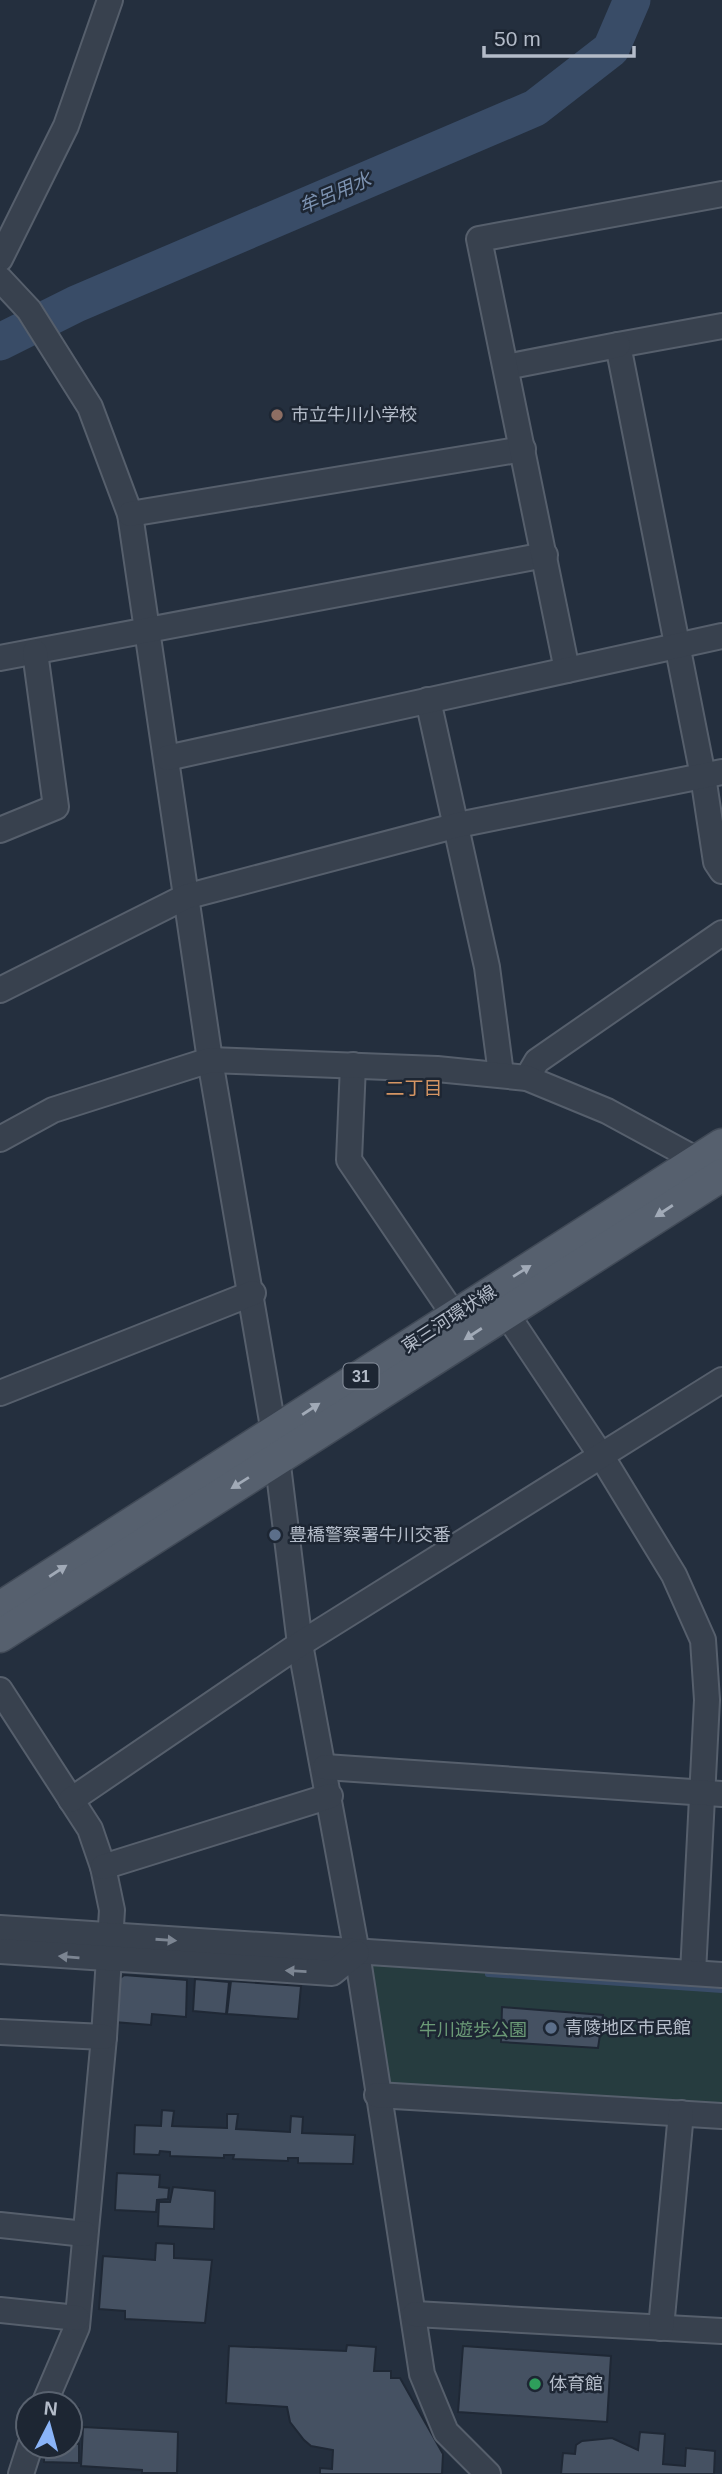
<svg xmlns="http://www.w3.org/2000/svg" width="722" height="2474" font-family="Arial,'Noto Sans JP',sans-serif">
  <rect width="100%" height="100%" fill="#242f3e"/>
  <!-- green -->
  <path fill="#263c3f" d="M357,1953L722,1975V2116L377,2095Z"/>
  <g fill="none" stroke-linecap="round" stroke-linejoin="round">
    <!-- stream -->
    <path stroke="#394c67" stroke-width="6" d="M488,1974L722,1990"/>
    <!-- river -->
    <path stroke="#394c67" stroke-width="37" d="M0,342L76,304L535,108L611,49L632,0"/>
  </g>
  <!-- building -->
  <g fill="#455162" stroke="#1f2835" stroke-width="2">
    <path d="M124,1975L187,1980L186,2017L152,2014L151,2025L114,2022L118,1980Z"/>
    <path d="M195,1979L229,1982L226,2014L193,2011Z"/>
    <path d="M231,1981L301,1986L298,2019L227,2014Z"/>
    <path d="M502,2007L603,2015L598,2048L501,2042Z"/>
    <path d="M162,2110L174,2111L172,2126L227,2128V2114H238L236,2129L290,2132L291,2116L303,2117L302,2133L355,2135L353,2164L298,2163V2158H288V2161L233,2159L234,2155H224V2158L170,2156V2152L160,2151L159,2155L134,2154L135,2125L161,2126Z"/>
    <path d="M117,2173L160,2175L159,2187L169,2188L168,2199L157,2200L156,2212L115,2210Z"/>
    <path d="M173,2187L215,2191L214,2229L158,2226L159,2202H170Z"/>
    <path d="M156,2243L174,2244V2258L212,2260L205,2323L125,2319V2311L99,2309L103,2256L155,2260Z"/>
    <path d="M347,2345L376,2347L374,2371H391V2378H400L443,2454L442,2474H320V2468L332,2469L333,2450L311,2446L304,2440L290,2422L287,2407L226,2403L229,2346L346,2351Z"/>
    <path d="M463,2346L611,2356L607,2422L458,2412Z"/>
    <path d="M70,2406L79,2408L74,2428L70,2427Z"/>
    <path d="M83,2427L178,2432L177,2473H142V2470L81,2466Z"/>
    <path d="M640,2432L665,2434L663,2464L685,2466L686,2448L715,2451L714,2474H561L563,2453L575,2454L576,2445L582,2441L612,2438L638,2450Z"/>
    <path d="M70,2443L79,2444V2463L44,2462V2446H70Z"/>
  </g>
  <g fill="none" stroke-linecap="round" stroke-linejoin="round">
    <!-- minor casing -->
    <g stroke="#565f6c" stroke-width="28">
      <g id="minor">
        <path d="M0,259L66,126L110,0"/>
        <path d="M0,279L29,310L90,407L130,514L210,1060L274,1433L300,1644L357,1953L422,2374L446,2432L488,2474"/>
        <path d="M722,326L618,345L703,776L716,862L722,871"/>
        <path d="M506,367L618,345"/>
        <path d="M130,514L523,449"/>
        <path d="M0,658L545,555"/>
        <path d="M567,670L479,239L722,194"/>
        <path d="M428,700L487,967L501,1074"/>
        <path d="M167,758L722,636"/>
        <path d="M0,830L56,807L35,652"/>
        <path d="M0,990L185,897L458,825L722,772"/>
        <path d="M353,1065L349,1160L454,1315"/>
        <path d="M527,1078L537,1061L722,933"/>
        <path d="M0,1139L53,1110L210,1060L437,1069L527,1078L607,1111L712,1168"/>
        <path d="M506,1313L602,1457L674,1575L703,1640L707,1700L693,1973"/>
        <path d="M0,1393L253,1293"/>
        <path d="M0,1690L90,1829L103,1867L112,1910L104,2037L77,2327L44,2404"/>
        <path d="M325,1767L722,1794"/>
        <path d="M71,1800L300,1644L722,1380"/>
        <path d="M103,1867L330,1796"/>
        <path d="M0,1928L722,1975"/>
        <path d="M0,1951L332,1973L357,1953"/>
        <path d="M0,2032L104,2037"/>
        <path d="M377,2095L722,2116"/>
        <path d="M0,2225L85,2234"/>
        <path d="M0,2310L77,2318"/>
        <path d="M415,2314L722,2331"/>
        <path d="M661,2328L681,2113"/>
        <path d="M21,2474L30,2446"/>
      </g>
    </g>
    <!-- major casing -->
    <g stroke="#414a57" stroke-width="35">
      <g id="major">
        <path d="M0,1608L722,1145"/>
        <path d="M0,1636L722,1175"/>
      </g>
    </g>
    <!-- minor -->
    <use href="#minor" stroke="#38414e" stroke-width="24"/>
    <!-- major -->
    <use href="#major" stroke="#56606e" stroke-width="32"/>
  </g>
  <!-- one-way arrows -->
  <defs><path id="oneway-solid" d="M-6-.8H1V-3.2L6.5 0L1 3.2V.8H-6Z" transform="scale(1.75)"/></defs>
  <g fill="#a1aab7">
    <use href="#oneway-solid" transform="translate(664 1211) rotate(147)"/>
    <use href="#oneway-solid" transform="translate(522 1271) rotate(-32)"/>
    <use href="#oneway-solid" transform="translate(473 1334) rotate(147)"/>
    <use href="#oneway-solid" transform="translate(311 1409) rotate(-33)"/>
    <use href="#oneway-solid" transform="translate(240 1483) rotate(148)"/>
    <use href="#oneway-solid" transform="translate(58 1571) rotate(-33)"/>
  </g>
  <g fill="#7c8592">
    <use href="#oneway-solid" transform="translate(166 1940) rotate(4)"/>
    <use href="#oneway-solid" transform="translate(69 1957) rotate(-175)"/>
    <use href="#oneway-solid" transform="translate(296 1971) rotate(-177)"/>
  </g>
  <!-- markers -->
  <circle fill="#8d6e63" stroke="#1d2633" stroke-width="2.5" cx="277" cy="415" r="7"/>
  <g fill="#5c6f8a" stroke="#1d2633" stroke-width="2.5">
    <circle cx="275" cy="1535" r="7"/>
    <circle cx="551" cy="2028" r="7"/>
  </g>
  <circle fill="#2e9e5b" stroke="#1d2633" stroke-width="2.5" cx="535" cy="2384" r="7"/>
  <g text-anchor="middle" dominant-baseline="central" stroke-width="5" stroke-linejoin="round" paint-order="stroke">
    <!-- shield labels -->
    <rect fill="#1d2633" stroke="#878f9c" stroke-width="2" x="343.5" y="1363.5" width="35" height="25" rx="5"/>
    <g font-size="16" font-weight="bold" fill="#b4bcc9">
      <text x="361" y="1376">31</text>
    </g>
    <!-- poi labels -->
    <g font-size="18" fill="#b4bcc9" stroke="#1d2633" text-anchor="start">
      <text x="291" y="415">市立牛川小学校</text>
      <text x="289" y="1535">豊橋警察署牛川交番</text>
      <text x="565" y="2028">青陵地区市民館</text>
      <text x="549" y="2384">体育館</text>
    </g>
    <!-- street labels -->
    <g font-size="18" fill="#b4bcc9" stroke="#1d2633">
      <text transform="translate(449 1319) rotate(-33)">東三河環状線</text>
    </g>
    <!-- park labels -->
    <g font-size="18" fill="#6b9a76" stroke="#1d2633">
      <text x="473" y="2030">牛川遊歩公園</text>
    </g>
    <!-- water labels -->
    <g font-size="19" font-style="italic" fill="#7c92b1" stroke="#1d2633">
      <text transform="translate(335 193) rotate(-23)">牟呂用水</text>
    </g>
    <!-- neighbourhood labels -->
    <g font-size="19" fill="#d59563" stroke="#1d2633">
      <text x="414" y="1088">二丁目</text>
    </g>
  </g>
  <!-- north arrow -->
  <g transform="translate(49 2425) rotate(6)"><circle r="33" fill="#1d2633" stroke="#59626f" stroke-width="2"/>
  <path d="M0-5L12 26L0 18L-12 26Z" fill="#8ab4f8"/>
  <text y="-10" font-size="19" font-weight="bold" text-anchor="middle" fill="#b4bcc9">N</text>
  </g>
  <!-- scale -->
  <path d="M484 46v10h150v-10" fill="none" stroke="#b4bcc9" stroke-width="3.5"/>
  <text x="494" y="46" font-size="21" fill="#b4bcc9" stroke="#1d2633" stroke-width="5" paint-order="stroke">50 m</text>
</svg>
